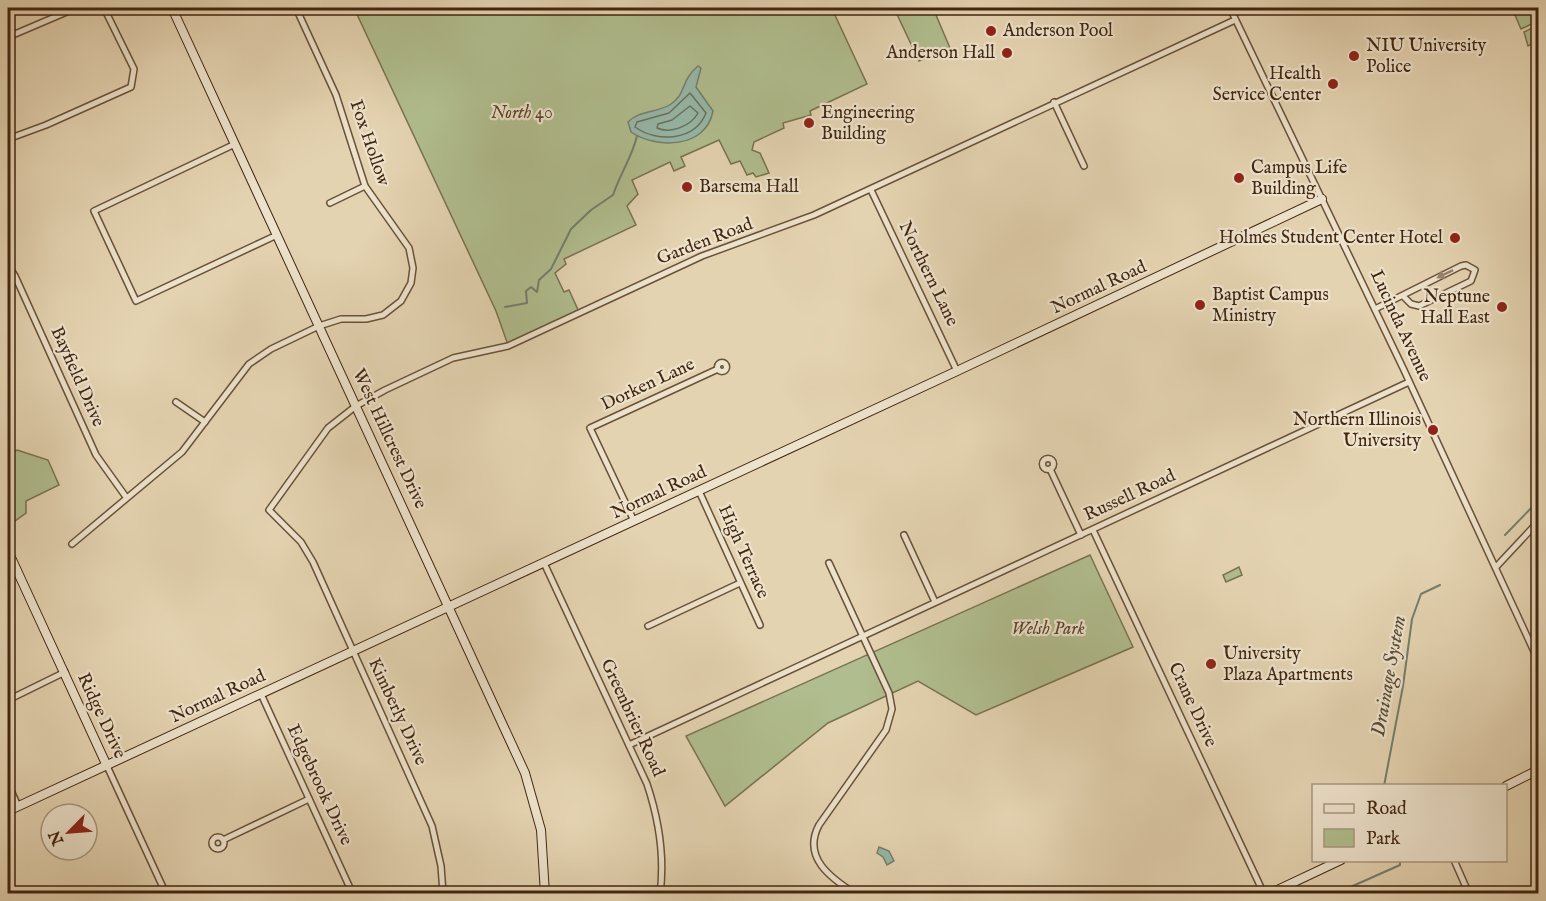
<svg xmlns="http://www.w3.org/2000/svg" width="1546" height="901" font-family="'IM FELL English',serif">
  <rect width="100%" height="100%" fill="#e4d3b1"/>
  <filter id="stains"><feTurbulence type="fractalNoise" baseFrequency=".00333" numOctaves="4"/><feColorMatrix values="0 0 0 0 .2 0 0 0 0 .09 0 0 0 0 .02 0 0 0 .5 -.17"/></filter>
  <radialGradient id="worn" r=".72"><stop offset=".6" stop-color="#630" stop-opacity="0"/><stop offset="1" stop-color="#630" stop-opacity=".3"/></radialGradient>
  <!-- green -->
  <g fill="#b0bd8e" stroke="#79724f" stroke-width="1.5">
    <path d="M354,8H819L834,13L867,84L810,111L811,115L783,123L784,128L754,142L752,150L760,153L769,173L756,177L753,173L747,175L740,161L731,164L719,140L681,157L685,166L674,171L670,162L632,180L638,194L627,206L636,225L564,259L566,264L555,273L564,292L569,290L579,312L508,345L496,311Z"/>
    <path d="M894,8H933L950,48L919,61Z"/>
    <path d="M1512,8H1538V21L1521,29Z"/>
    <path d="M1538,25V41L1528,46L1524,32Z"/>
    <path d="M17,450L48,460L59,485L26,501V513L8,526V457Z"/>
    <path d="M1090,555L1133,647L976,715L918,681L828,723L725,806L686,736Z"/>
    <path d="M1239,567L1242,575L1226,582L1223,575Z"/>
  </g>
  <!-- water -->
  <g fill="#95b8a9" stroke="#747e6c" stroke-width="1.5">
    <path d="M698,66L701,68L696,87L713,111C706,149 656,149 631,132L628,122C639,110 658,113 671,104C687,93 680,81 698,66Z"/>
    <path d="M879,847L889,851L894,861L887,865L883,857L877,853Z"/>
  </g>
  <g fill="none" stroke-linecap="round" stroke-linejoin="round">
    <!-- shore -->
    <g stroke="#6c6f5c" stroke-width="1.5">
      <path d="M690,93L706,113C695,141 657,143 635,127L637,122L669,113Z"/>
      <path d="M690,106L698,113C691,126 671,134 657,128L658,124L672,120Z"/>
    </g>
    <!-- stream -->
    <g stroke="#747e6c" stroke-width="2">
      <path d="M505,307L527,303L526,291L531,287L537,292L539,280L551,269L571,229L591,210L613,195C620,174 632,157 637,136"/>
      <path d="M1505,535L1538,501"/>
      <path d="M1384,786L1403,686L1412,619L1421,594L1440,585"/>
      <path d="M1346,889L1400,865V860"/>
    </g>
    <!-- street casing -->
    <g stroke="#6a5138" stroke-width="8">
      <g id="street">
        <path d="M1230,8L1403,368L1538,660"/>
        <path d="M8,37L76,8"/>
        <path d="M1054,102L1084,166"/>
        <path d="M8,139L46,125L131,87L134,69L104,8"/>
        <path d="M235,144L94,211L136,301L277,235"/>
        <path d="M871,190L957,371"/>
        <path d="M330,203L365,186"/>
        <path d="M8,265L15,276L96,455L126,497"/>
        <path d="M1375,309L1461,266L1466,265L1475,270L1471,281L1419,306L1411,304L1403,296"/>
        <circle cx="722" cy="367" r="4.5"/>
        <path d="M176,402L205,422"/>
        <circle cx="1048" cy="464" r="5.5"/>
        <path d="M1050,469L1081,535"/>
        <path d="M699,491L760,625"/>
        <path d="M634,521L590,428L718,369"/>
        <path d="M1093,530L1264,894"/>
        <path d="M904,535L935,602"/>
        <path d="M72,544L182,452L249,364L271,349L319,326L341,319H366L383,315L401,301L411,283L413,268L409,248L365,186L336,95L296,8"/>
        <path d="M544,563L647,784C659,820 665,856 660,894"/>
        <path d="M829,563L889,693L892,709L886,730L819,825C802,857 830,878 856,894"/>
        <path d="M1496,567L1538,522"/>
        <path d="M648,626L740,583"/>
        <path d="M261,694L350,888"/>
        <path d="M8,700L65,672"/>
        <path d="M629,745L1409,382"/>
        <path d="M107,766L166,894"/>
        <path d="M8,784L18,806"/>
        <circle cx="218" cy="843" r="6"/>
        <path d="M223,840L309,799"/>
        <path d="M1454,860L1469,894"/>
        <path d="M443,893L441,866L432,826L313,562L301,542L269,510L328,428L356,406L385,390L453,358L508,346L702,256L814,215L1235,20"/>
      </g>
    </g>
    <!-- secondary casing -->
    <g stroke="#422610" stroke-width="10">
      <g id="secondary">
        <path d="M172,8L525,773L541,830L545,894"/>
        <path d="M8,551L107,766"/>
        <path d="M1506,786L1538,770"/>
        <path d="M8,811L957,371L1322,199"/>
        <path d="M1269,894L1341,860"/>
      </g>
    </g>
    <!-- street -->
    <use href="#street" stroke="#ede2cc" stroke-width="5"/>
    <!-- secondary -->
    <use href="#secondary" stroke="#ede2cc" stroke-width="8"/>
  </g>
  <!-- one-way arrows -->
  <defs><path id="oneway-solid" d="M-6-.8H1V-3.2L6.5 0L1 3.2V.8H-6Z" transform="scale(1.5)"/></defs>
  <use fill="#98846e" href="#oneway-solid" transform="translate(1445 274) rotate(154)"/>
  <!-- markers -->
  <g fill="#8f2418" stroke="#ede2cc" stroke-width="2">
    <circle cx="991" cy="31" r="6"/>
    <circle cx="1007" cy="53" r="6"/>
    <circle cx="1354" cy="56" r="6"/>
    <circle cx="1333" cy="84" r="6"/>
    <circle cx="809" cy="123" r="6"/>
    <circle cx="1239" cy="178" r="6"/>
    <circle cx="687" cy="187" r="6"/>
    <circle cx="1455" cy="238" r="6"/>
    <circle cx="1200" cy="305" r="6"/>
    <circle cx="1502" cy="307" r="6"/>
    <circle cx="1433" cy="430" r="6"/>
    <circle cx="1211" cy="664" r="6"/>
  </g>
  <g text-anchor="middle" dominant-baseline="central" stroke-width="4.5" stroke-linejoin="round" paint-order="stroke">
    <!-- poi labels -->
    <g font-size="18" fill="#422610" stroke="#ede2cc" text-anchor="start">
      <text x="1003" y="31">Anderson Pool</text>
      <text x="1366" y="46">NIU University<tspan x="1366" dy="21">Police</tspan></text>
      <text x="995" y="53" text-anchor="end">Anderson Hall</text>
      <text x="1321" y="74" text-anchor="end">Health<tspan x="1321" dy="21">Service Center</tspan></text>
      <text x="821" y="113">Engineering<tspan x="821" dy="21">Building</tspan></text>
      <text x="1251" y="168">Campus Life<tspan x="1251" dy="21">Building</tspan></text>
      <text x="699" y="187">Barsema Hall</text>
      <text x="1443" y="238" text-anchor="end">Holmes Student Center Hotel</text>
      <text x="1212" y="295">Baptist Campus<tspan x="1212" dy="21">Ministry</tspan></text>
      <text x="1490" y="297" text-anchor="end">Neptune<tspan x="1490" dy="21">Hall East</tspan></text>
      <text x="1421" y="420" text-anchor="end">Northern Illinois<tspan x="1421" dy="21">University</tspan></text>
      <text x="1223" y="654">University<tspan x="1223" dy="21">Plaza Apartments</tspan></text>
    </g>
    <!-- park labels -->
    <g font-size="18" font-style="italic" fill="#584429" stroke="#ede2cc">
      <text x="522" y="113">North 40</text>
      <text x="1048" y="629">Welsh Park</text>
    </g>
    <!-- street labels -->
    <g font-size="18" fill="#422610" stroke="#ede2cc">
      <text transform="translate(369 143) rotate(71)">Fox Hollow</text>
      <text transform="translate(705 242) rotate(-21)">Garden Road</text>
      <text transform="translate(928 274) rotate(64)">Northern Lane</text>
      <text transform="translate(1099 288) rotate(-25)">Normal Road</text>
      <text transform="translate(1400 326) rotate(65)">Lucinda Avenue</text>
      <text transform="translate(77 377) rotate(66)">Bayfield Drive</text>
      <text transform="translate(648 385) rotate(-25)">Dorken Lane</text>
      <text transform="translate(389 439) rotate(65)">West Hillcrest Drive</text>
      <text transform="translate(659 493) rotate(-25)">Normal Road</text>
      <text transform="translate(1130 496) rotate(-25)">Russell Road</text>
      <text transform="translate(743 552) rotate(66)">High Terrace</text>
      <text transform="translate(218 697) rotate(-25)">Normal Road</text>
      <text transform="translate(1192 705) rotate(65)">Crane Drive</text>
      <text transform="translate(397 712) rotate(65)">Kimberly Drive</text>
      <text transform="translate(101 716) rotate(65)">Ridge Drive</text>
      <text transform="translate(632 718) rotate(65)">Greenbrier Road</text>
      <text transform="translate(319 785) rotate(65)">Edgebrook Drive</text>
    </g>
    <!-- water labels -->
    <g font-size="20" font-style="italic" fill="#574a36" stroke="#ede2cc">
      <text transform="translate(1389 676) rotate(-80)">Drainage System</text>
    </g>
  </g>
  <!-- margin -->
  <rect width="1546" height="901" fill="none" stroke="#e4d3b1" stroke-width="30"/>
  <rect x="9" y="9" width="1528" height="883" fill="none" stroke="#422610" stroke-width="3"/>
  <rect x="15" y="15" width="1516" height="871" fill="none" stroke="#422610" stroke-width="1.5"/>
  <!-- legend -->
  <rect x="1312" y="784" width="195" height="78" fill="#ede2cc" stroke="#a99781" stroke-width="1.5"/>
  <rect x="1324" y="804" width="30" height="9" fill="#ede2cc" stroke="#a99781" stroke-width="1.5"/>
  <text x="1366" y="814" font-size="18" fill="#422610">Road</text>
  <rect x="1324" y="829" width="30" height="18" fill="#b0bd8e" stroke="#a99781" stroke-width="1.5"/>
  <text x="1366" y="844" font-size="18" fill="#422610">Park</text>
  <!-- north arrow -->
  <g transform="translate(69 832) rotate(245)"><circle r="28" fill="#ede2cc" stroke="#a99781" stroke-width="1.5"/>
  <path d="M0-4.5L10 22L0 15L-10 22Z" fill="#8f2418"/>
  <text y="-9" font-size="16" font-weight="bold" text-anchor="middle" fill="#422610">N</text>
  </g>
  <rect width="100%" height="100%" filter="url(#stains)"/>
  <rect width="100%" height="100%" fill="url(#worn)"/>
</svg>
